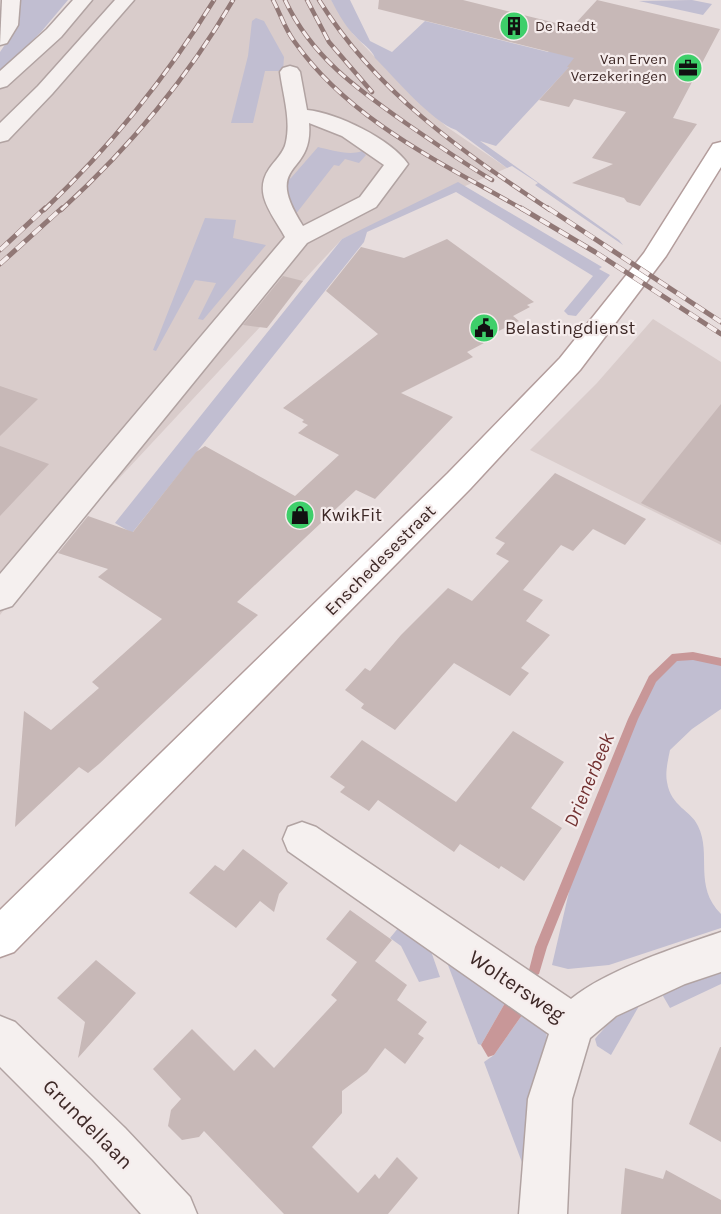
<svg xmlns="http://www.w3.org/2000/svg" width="721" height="1214" font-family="Karla,sans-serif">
  <rect width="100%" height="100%" fill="#e7dddd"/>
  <!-- built -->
  <g fill="#d9cccb">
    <path d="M73,0H331L353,34L409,93L447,127L507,168L342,239L42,561L0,615V84Z"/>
    <path d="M653,319L721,362V545L530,450L597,383Z"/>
  </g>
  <!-- green -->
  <g fill="#c1bed1">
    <path d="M21,0H68L41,32L0,72V52L16,28Z"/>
    <path d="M331,0H350L370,41L392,52L425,21L548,52L558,41L587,48L496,146L480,141L619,240L623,245L535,185L538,183L512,166L507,168L456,130C431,121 395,78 375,58C372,49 362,44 356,37C345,26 338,13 331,0Z"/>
    <path d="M692,0L712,4L703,15L639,1Z"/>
    <path d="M256,18L264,21L284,57L283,71H265L253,123H231L248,56L252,21Z"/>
    <path d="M318,147C331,150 349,156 362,151L366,155L359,163L345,159L339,166L334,165L295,215L283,183L291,178Z"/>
    <path d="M458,182L602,267L599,269L610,275L576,316L568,315L564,311L593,276L456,192L367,232L364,242L132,533L115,523L342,239Z"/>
    <path d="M205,218L236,220L233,238L266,245L203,320L198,319L216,283L195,280L156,351L153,350Z"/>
    <path d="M693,656L721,662V709L692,729L670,750C668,760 665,772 667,782C671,807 691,810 698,826C712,854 693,886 721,914V928L609,965L568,969L552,965L578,853L633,719L652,679L675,657Z"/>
    <path d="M404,921L424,931L440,977L419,982L401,946L390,938Z"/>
    <path d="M440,944L505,1003L481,1045L478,1044Z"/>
    <path d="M721,969V984L670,1008L663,996L664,993Z"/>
    <path d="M639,1006L611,1055L597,1046L595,1039C609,1022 619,1013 639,1006Z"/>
    <path d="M527,1008L546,1030L547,1040L523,1165L484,1062L494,1055Z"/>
  </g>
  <!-- water -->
  <path fill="#c89798" d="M505,1003L527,1008L494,1055L488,1057L481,1045Z"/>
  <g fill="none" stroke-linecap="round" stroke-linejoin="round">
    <!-- stream -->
    <path fill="#c89798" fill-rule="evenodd" d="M693,652L721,658V666L693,660L677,661L656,682L638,719L547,947L539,974L535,976L531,974L529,970L535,947L628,719L649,676L672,654Z"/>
  </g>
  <!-- building -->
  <g fill="#c7b8b7">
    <path d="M379,0H463L564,25L566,23L574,25L597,0L720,29L673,118L697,124L640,206L627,202L624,198L572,183L613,164L592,158L626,112L574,99L569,107L539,100L569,67H567L574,58L378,9Z"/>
    <path d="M447,239L534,302L527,305L530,307L513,316L519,321L480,340L484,343L467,352L473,357L401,393L453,417L375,499L356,490L237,602L258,615L99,764L88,773L79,767L15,827L24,711L51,730L99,688L92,682L162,619L98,577L108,569L58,553L88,516L133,532L196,452L205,446L295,496L339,455L298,433L308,425L302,422L304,420L283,408L378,334L326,291L361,247L404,258Z"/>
    <path d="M283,276L303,281L267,328L243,325Z"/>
    <path d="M0,386L38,399L0,436Z"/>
    <path d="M721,404V542L641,503Z"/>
    <path d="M0,446L49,464L0,516Z"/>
    <path d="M555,473L646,519L625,545L593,529L573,551L561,545L523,590L543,600L526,621L550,635L521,668L529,673L510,696L454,663L395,730L361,708L364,704L345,690L365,668L370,671L401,635L448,588L472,601L509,561L496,554L505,543L495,538Z"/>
    <path d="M513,731L564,762L531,808L562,828L524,881L501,866L499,869L460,844L454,852L378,800L369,811L340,792L345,787L330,777L362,740L456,802Z"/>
    <path d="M243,849L288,883L279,894L274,912L260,901L236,928L189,893L215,865L224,871Z"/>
    <path d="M350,910L392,940L375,961L407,985L397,1000L427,1022L418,1034L424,1038L405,1064L385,1048L367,1072L342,1091V1113L312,1147L358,1193L375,1174L379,1179L397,1157L418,1178L388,1214H284L204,1131L199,1137L182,1140L168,1126L171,1110L181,1099L153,1069L192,1029L234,1071L255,1049L274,1068L337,1000L331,995L357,962L326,939Z"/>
    <path d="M96,960L136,993L78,1058L85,1022L57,998Z"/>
    <path d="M720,1047H721V1142L689,1124Z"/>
    <path d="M625,1168L663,1179L666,1170L721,1200V1214H621Z"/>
  </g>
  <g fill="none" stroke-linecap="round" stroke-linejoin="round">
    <!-- minor casing -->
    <g stroke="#b1a3a2" stroke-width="3">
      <g id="minor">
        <path d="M2,0H20L18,25L7,43L0,45Z"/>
        <path d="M73,0H92L61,37L7,86L0,88V71L47,29Z"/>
        <path d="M115,0H134L52,94L8,140L0,142V123L38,86Z"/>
        <path d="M290,66L297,68L300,72L307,110C337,113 391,139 408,164L376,207L307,243L12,606L0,610V574L285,237C274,216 252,194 269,169C275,160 284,153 286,142C291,119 283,95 280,72L283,68ZM309,123L342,136L384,165L360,197L303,226C261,160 314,178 309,123Z"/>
        <path d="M302,822L316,827L571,999C606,970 677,947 721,932V972L685,984L616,1016L590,1038L572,1099L567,1214H519L528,1099L549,1034L288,851L283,839L288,827Z"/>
        <path d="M0,1016L15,1022L125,1128L190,1197L197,1214H141L93,1160L0,1067Z"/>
      </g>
    </g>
    <!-- major casing -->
    <g stroke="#b39d9c" stroke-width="3">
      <path id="major" d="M721,142V167L666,256L580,370L470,489L14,952L0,957V910L448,473L560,358L644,253L713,144Z"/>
    </g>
    <!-- minor -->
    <use href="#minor" fill="#f5f0ef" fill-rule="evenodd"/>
    <!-- major -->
    <use href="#major" fill="#fff" fill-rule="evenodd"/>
    <!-- rail-far1 casing -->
    <g stroke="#917876" stroke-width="4.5">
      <g id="rail-far1">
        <path d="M273,0C280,13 285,29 294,41C350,121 442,163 524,210"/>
        <path d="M285,0C311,56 357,89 407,124C435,143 463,163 492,180"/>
        <path d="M307,0L329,42L372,92"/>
        <path d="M319,0C376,92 461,151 550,210"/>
        <path d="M44,210C110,147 166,78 214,0"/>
        <path d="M61,210C129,148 187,79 233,0"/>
      </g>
    </g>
    <!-- rail casing -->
    <g stroke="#917876" stroke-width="5">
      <g id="rail">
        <path d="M521,208L595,252L721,334"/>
        <path d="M548,208L721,322"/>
        <path d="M0,250L45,208"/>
        <path d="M0,264L62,208"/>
      </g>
    </g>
    <!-- rail-far1 -->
    <use href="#rail-far1" stroke="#f5ecec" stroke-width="3" stroke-dasharray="9" stroke-linecap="butt"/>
    <!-- rail -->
    <use href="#rail" stroke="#f5ecec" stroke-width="4" stroke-dasharray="11" stroke-linecap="butt"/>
  </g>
  <!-- icons -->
  <defs>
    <g id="building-disc" transform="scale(1.5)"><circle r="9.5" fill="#3ecf6a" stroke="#f5ecec"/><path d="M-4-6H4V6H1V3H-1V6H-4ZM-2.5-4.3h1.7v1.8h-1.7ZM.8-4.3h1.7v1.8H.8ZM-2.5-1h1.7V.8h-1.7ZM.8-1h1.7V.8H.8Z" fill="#111"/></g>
    <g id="office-disc" transform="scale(1.5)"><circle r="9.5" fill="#3ecf6a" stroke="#f5ecec"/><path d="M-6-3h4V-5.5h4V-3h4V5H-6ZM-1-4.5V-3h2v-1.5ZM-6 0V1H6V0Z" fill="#111"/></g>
    <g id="civic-disc" transform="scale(1.5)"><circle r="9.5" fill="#3ecf6a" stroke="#f5ecec"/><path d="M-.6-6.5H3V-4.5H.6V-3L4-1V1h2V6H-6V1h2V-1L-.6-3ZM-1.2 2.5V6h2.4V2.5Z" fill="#111"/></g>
    <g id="shop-disc" transform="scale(1.5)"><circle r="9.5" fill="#3ecf6a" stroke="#f5ecec"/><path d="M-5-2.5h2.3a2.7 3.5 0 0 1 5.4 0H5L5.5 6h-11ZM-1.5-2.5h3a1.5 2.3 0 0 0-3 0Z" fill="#111"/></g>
  </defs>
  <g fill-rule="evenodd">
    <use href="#building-disc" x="514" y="26"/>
    <use href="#office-disc" x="688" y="68"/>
    <use href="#civic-disc" x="484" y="328"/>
    <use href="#shop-disc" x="300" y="515"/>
  </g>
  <g text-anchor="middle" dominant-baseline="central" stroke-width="4.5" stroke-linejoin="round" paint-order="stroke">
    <!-- far-poi labels -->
    <g font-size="15" fill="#3d2826" stroke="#f5ecec" text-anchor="start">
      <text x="535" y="26">De Raedt</text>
      <text x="667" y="59" text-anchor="end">Van Erven<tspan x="667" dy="17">Verzekeringen</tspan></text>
    </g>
    <!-- poi labels -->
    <g font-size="18" fill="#3d2826" stroke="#f5ecec" text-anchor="start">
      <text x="505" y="328">Belastingdienst</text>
      <text x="321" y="515">KwikFit</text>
    </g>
    <!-- street labels -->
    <g font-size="18" fill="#3d2826" stroke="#f5ecec">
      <text transform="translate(380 560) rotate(-45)">Enschedesestraat</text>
    </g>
    <!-- water labels -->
    <g font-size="20" font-style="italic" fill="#723030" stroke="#f5ecec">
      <text transform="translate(589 780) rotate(-67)">Drienerbeek</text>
    </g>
    <!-- near-street labels -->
    <g font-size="21" fill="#3d2826" stroke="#f5ecec">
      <text transform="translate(517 986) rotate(34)">Woltersweg</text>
      <text transform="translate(88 1124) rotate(45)">Grundellaan</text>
    </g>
  </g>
</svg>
